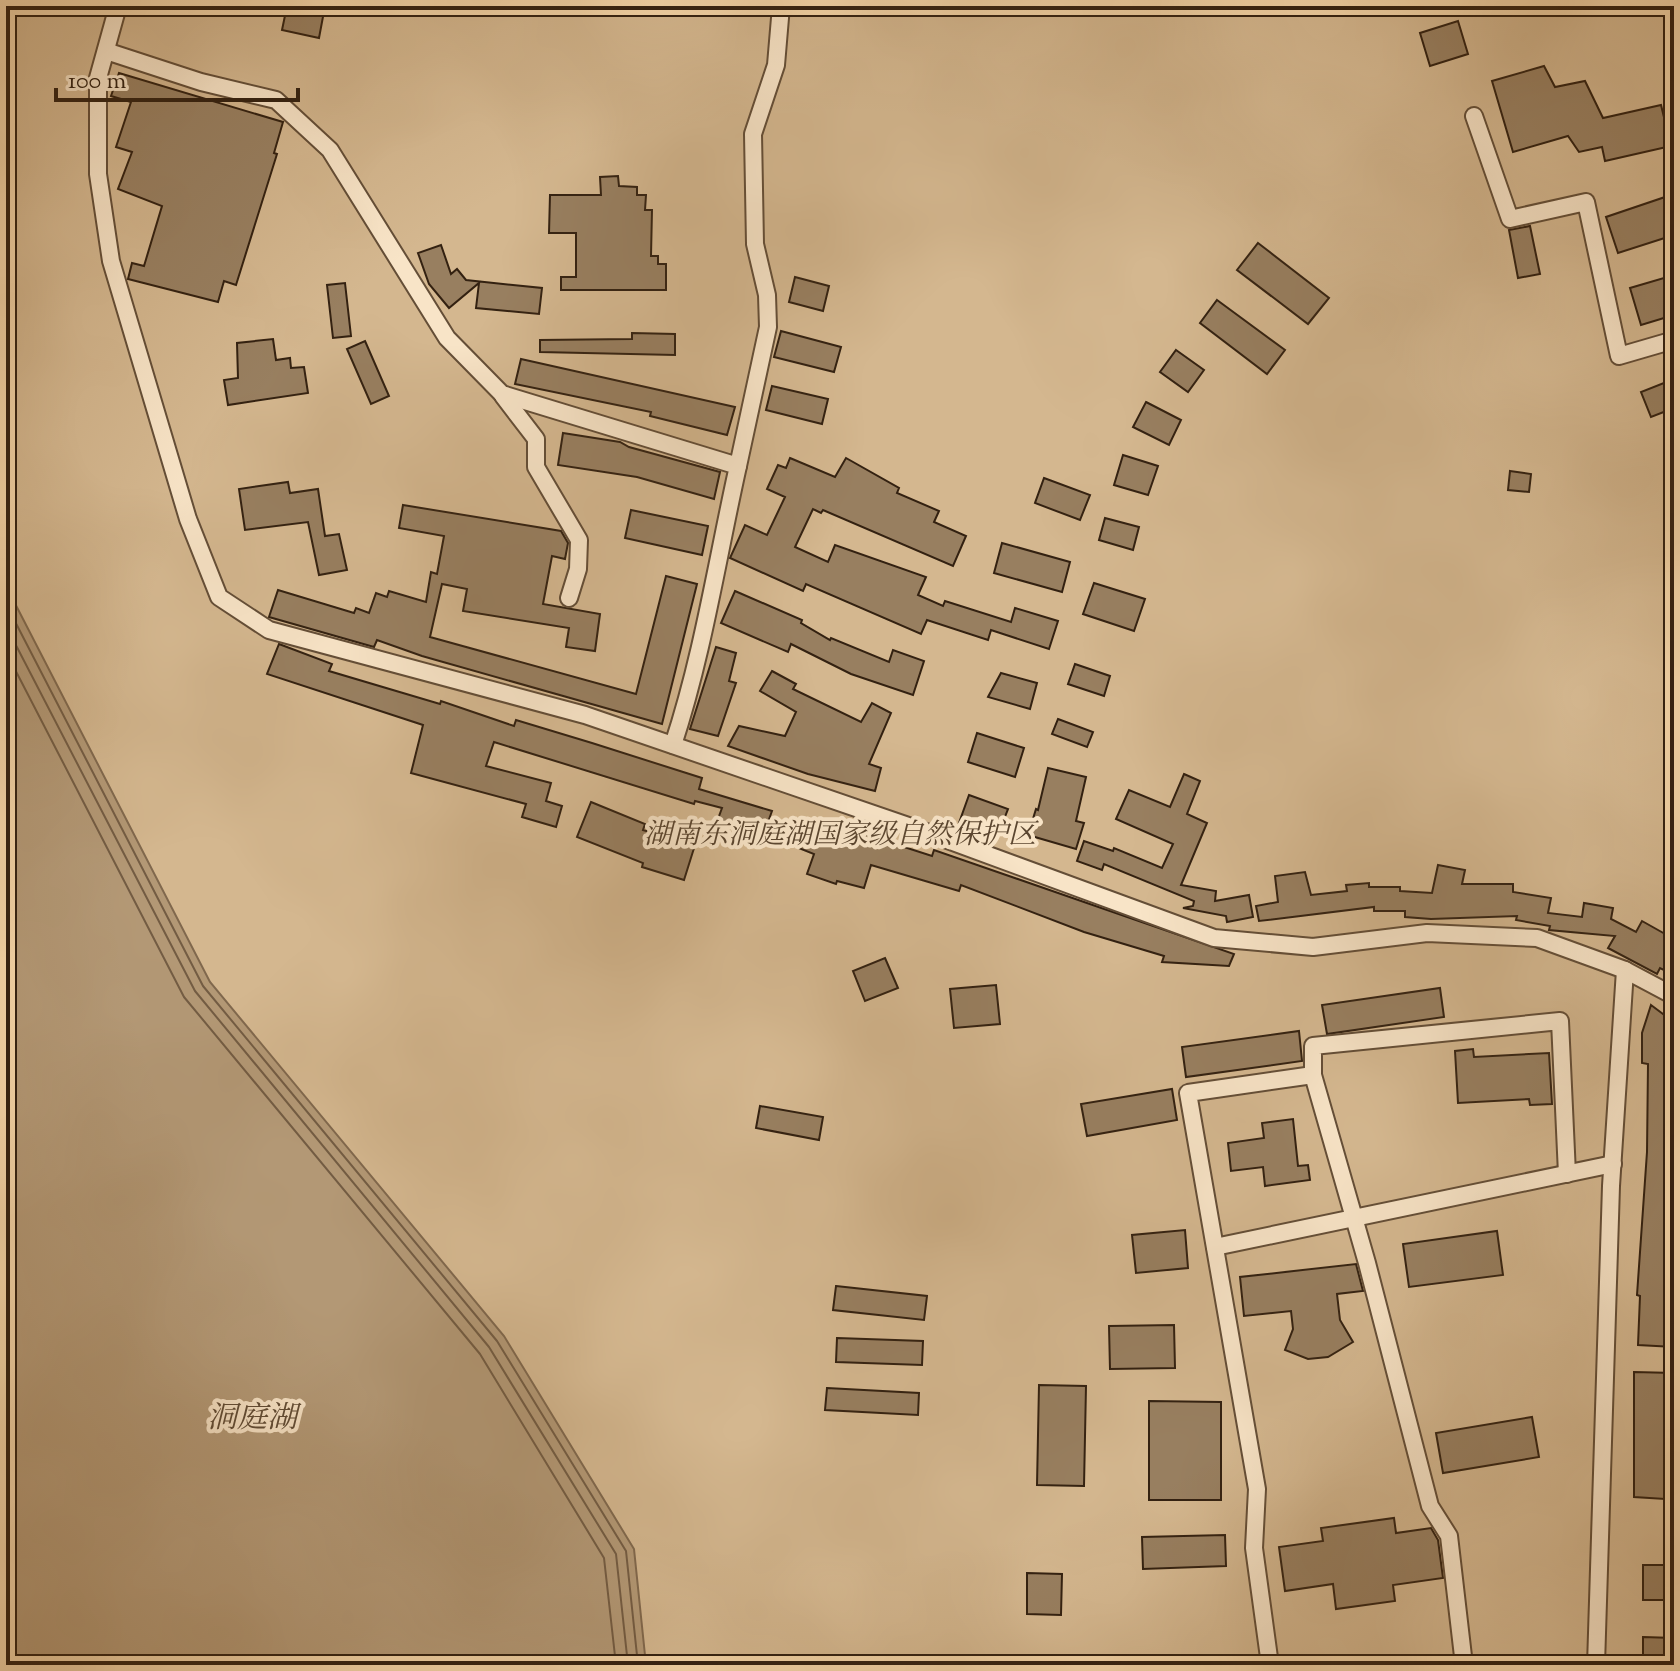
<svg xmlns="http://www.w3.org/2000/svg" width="1680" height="1671" font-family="'Sorts Mill Goudy','Noto Serif SC',serif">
  <rect width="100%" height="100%" fill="#f5d6a9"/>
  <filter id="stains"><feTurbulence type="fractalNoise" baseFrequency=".0025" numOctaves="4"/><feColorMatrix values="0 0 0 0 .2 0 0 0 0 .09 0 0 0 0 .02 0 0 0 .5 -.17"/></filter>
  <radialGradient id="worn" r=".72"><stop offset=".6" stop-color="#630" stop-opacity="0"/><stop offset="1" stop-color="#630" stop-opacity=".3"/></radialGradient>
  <!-- green -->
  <rect fill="#d4b78f" stroke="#846c50" stroke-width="2" x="6" y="6" width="1668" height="1659"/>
  <!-- water -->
  <path fill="#b39875" stroke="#80684d" stroke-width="2" d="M6,586L210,982L504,1336L634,1549L646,1665H6Z"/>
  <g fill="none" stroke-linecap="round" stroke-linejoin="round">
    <!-- shore -->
    <g stroke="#735c43" stroke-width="2">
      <path d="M6,604L203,986L497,1341L626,1551L638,1665"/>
      <path d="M6,626L195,991L489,1347L616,1554L628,1665"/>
      <path d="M6,652L184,997L480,1354L604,1558L616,1665"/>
    </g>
  </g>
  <!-- building -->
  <g fill="#987f60" stroke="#332111" stroke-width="2">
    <path d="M287,6H325L319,38L282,30Z"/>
    <path d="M1458,21L1468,54L1430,66L1420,33Z"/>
    <path d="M1544,66L1555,87L1585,81L1603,118L1661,105L1671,146L1605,161L1602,147L1579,152L1568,136L1513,152L1492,81Z"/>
    <path d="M119,73L283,122L274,153L277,154L236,285L224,281L218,302L128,279L132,263L144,266L162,206L118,189L132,152L116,147L131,102L111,96Z"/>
    <path d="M618,176L619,186L637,187V195H646L645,210H652L651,256H658V264H666V290H561V277H576V233H549L550,195H601L600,177Z"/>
    <path d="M1674,194V235L1618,253L1606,217Z"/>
    <path d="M1530,226L1540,274L1518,278L1509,230Z"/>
    <path d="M1258,243L1329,298L1308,324L1237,270Z"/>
    <path d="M441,245L451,274L457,269L466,280L542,288L539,314L476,308L479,283L449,308L429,284L418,253Z"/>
    <path d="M1674,275V315L1641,325L1630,288Z"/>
    <path d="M795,277L829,286L823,311L789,302Z"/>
    <path d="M345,283L351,336L333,338L327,285Z"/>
    <path d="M1217,300L1285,350L1267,374L1200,323Z"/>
    <path d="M781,331L841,347L834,372L774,357Z"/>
    <path d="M632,333L675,334V355L540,352V340L632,339Z"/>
    <path d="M273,339L276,360L290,358L291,368L304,367L308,393L228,405L224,380L238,378L237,343Z"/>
    <path d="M365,341L389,396L371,404L347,349Z"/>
    <path d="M1176,350L1204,370L1188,392L1160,372Z"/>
    <path d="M521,359L735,407L727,435L650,416L651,412L515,384Z"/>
    <path d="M1674,379V408L1651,417L1641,392Z"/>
    <path d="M772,386L828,399L822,424L766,410Z"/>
    <path d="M1146,402L1181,420L1169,445L1133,427Z"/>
    <path d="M563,433L620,442L629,447L720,472L714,499L637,477L558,465Z"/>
    <path d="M1123,455L1158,466L1148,495L1114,485Z"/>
    <path d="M790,458L835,477L846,458L899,488L897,493L939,511L934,522L966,536L953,566L823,510L821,513L813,509L795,547L828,562L835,545L926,577L918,595L943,606L945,601L1011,622L1015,608L1058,621L1049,649L991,630L988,640L927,620L921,634L806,584L803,591L730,558L745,525L767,535L785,497L767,489L778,465L786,468Z"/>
    <path d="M1510,471L1531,474L1529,492L1508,490Z"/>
    <path d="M1044,478L1090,495L1080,520L1035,503Z"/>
    <path d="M288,482L290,493L318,489L325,536L339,534L347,570L319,575L308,522L245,530L239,489Z"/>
    <path d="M403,505L561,531L568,543L565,559L552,556L543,604L600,614L595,651L566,647L569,628L463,611L467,589L442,584L430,637L636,694L666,576L697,584L662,724L422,656L377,640L374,647L269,617L278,590L354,613L356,608L369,613L376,593L387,597L389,591L426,602L431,572L437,574L444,536L399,528Z"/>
    <path d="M631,510L708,526L702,555L625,538Z"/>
    <path d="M1105,518L1139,527L1133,550L1099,540Z"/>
    <path d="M1002,543L1070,562L1062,592L994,573Z"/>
    <path d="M1094,583L1145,599L1134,631L1083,614Z"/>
    <path d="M735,591L802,620L801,623L830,640L831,638L889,662L893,650L924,661L913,695L851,674L791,644L788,652L721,623Z"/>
    <path d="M279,644L332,664L329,671L440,704L441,701L514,726L516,720L592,743L702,778L699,789L772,811L763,836L718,819L722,808L695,801L694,804L494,742L486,766L551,783L546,801L562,806L556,827L522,817L526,804L411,773L423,725L267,674Z"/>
    <path d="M716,647L736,653L729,681L736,683L718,736L690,729Z"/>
    <path d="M1075,664L1110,676L1104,696L1068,684Z"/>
    <path d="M772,671L796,684L793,689L861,722L872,703L891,713L869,764L881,768L875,791L808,774L728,746L739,726L785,736L796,712L760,691Z"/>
    <path d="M1001,673L1037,683L1030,709L988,697Z"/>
    <path d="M1058,719L1093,732L1087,747L1052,734Z"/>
    <path d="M977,733L1024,748L1015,777L968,762Z"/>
    <path d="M1048,768L1086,777L1076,821L1084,823L1076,849L1028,835L1036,809L1038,810Z"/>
    <path d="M1184,774L1200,781L1187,814L1207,823L1181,885L1216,891L1215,901L1249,895L1253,917L1227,922L1226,916L1183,908L1193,906L1194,901L1104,864L1102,870L1077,861L1084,841L1113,851L1114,848L1162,868L1173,844L1116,819L1129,790L1170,807Z"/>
    <path d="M969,795L1008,809L997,837L959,823Z"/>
    <path d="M591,802L645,824L643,830L695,845L684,880L642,867L643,863L577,837Z"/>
    <path d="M796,818L836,834L839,826L932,856L934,850L1234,954L1229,966L1162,962L1164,956L1084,932L961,885L959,891L871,865L864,888L837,881L836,884L807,874L814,854L786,843Z"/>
    <path d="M1438,865L1465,870L1462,884H1513V892L1551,898L1548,913L1582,917L1584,903L1613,908L1611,919L1636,932L1642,921L1674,939V975L1660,968L1657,974L1608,948L1615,936L1549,930L1550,926L1516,920L1517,916L1431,919L1405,917V911H1374V907L1259,921L1256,906L1278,902L1275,876L1305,872L1311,895L1347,891L1346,885L1369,883V887H1400V891L1432,893Z"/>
    <path d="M885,958L898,988L865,1001L853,971Z"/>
    <path d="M996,985L1000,1024L954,1028L950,989Z"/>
    <path d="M1440,988L1444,1017L1327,1034L1322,1005Z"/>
    <path d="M1651,1005L1671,1020V1037H1674V1347L1638,1345L1640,1296L1637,1295L1647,1152L1648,1064L1642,1063V1033Z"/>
    <path d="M1299,1031L1302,1061L1186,1077L1182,1047Z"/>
    <path d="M1473,1049L1474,1057L1549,1053L1552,1104L1530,1105L1529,1099L1458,1103L1455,1051Z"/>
    <path d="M1172,1089L1177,1120L1087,1136L1081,1104Z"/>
    <path d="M760,1106L823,1117L819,1140L756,1128Z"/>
    <path d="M1293,1119L1298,1166L1308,1165L1310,1180L1265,1186L1263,1167L1231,1171L1228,1143L1264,1138L1262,1123Z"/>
    <path d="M1185,1230L1188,1268L1136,1273L1132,1235Z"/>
    <path d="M1497,1231L1503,1275L1409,1287L1403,1244Z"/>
    <path d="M1356,1264L1363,1291L1337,1294L1340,1320L1353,1342L1328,1357L1308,1359L1285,1350L1293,1329L1291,1311L1244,1316L1240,1277Z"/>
    <path d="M836,1286L927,1296L924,1320L833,1310Z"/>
    <path d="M1174,1325L1175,1368L1110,1369L1109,1326Z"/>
    <path d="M837,1338L923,1341L922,1365L836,1362Z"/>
    <path d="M1634,1372L1674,1373V1449H1667L1665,1499L1634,1497Z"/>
    <path d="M1039,1385L1086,1386L1084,1486L1037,1485Z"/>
    <path d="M827,1388L919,1393L918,1415L825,1410Z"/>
    <path d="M1149,1401L1221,1402V1500H1149Z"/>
    <path d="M1532,1417L1539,1457L1443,1473L1436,1433Z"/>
    <path d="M1394,1518L1396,1533L1431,1528L1438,1540L1443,1578L1393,1585L1395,1601L1336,1609L1333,1584L1285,1591L1279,1547L1323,1541L1321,1528Z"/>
    <path d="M1225,1535L1226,1566L1143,1569L1142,1537Z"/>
    <rect x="1643" y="1565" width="31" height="35"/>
    <path d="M1027,1573L1062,1574L1061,1615L1027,1614Z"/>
    <path d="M1643,1637L1674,1638V1665H1643Z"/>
  </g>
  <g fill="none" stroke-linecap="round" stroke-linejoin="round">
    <!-- street casing -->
    <g stroke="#644e37" stroke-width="20">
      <g id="street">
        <path d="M118,6L98,78V174L111,261L188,519L219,597L269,630L585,715L923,831L1214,938L1313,947L1427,933L1537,938L1625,970L1611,1186L1596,1665"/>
        <path d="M106,51L201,82L276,100L330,150L447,338L502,394L738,466C717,560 703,654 673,745"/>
        <path d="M1474,116L1510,219L1586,202L1619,356L1674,340"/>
        <path d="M503,396L536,439V467L579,540L578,569L569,598"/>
        <path d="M738,466L768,327L767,295L755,244L753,134L776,65L781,6"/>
        <path d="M1625,970L1674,996"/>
        <path d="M1313,1075V1046L1560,1021L1567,1174"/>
        <path d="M1215,1247L1613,1164"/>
        <path d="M1270,1665L1254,1548L1257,1489L1188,1093L1313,1075L1367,1263L1430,1506L1449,1536L1464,1665"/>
      </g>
    </g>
    <!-- street -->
    <use href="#street" stroke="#f8e4c7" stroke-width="16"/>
  </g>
  <g text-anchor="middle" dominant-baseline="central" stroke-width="8" stroke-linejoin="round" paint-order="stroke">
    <!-- park labels -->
    <g font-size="28" font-style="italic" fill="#5b4630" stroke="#f8e4c7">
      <text x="840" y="836">湖南东洞庭湖国家级自然保护区</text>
    </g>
    <!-- water labels -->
    <g font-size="30" font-style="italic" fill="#604b34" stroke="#f8e4c7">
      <text x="252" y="1419">洞庭湖</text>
    </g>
  </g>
  <!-- margin -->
  <rect width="1680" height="1671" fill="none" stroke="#f5d6a9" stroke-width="32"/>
  <rect x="8" y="8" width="1664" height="1655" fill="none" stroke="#332111" stroke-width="4"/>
  <rect x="16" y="16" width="1648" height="1639" fill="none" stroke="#332111" stroke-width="2"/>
  <!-- scale -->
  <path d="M56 88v12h242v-12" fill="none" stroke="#332111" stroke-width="4"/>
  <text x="68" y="88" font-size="24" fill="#332111" stroke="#f8e4c7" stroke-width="6" paint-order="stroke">100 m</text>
  <rect width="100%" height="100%" filter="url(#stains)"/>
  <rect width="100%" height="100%" fill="url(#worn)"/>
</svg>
